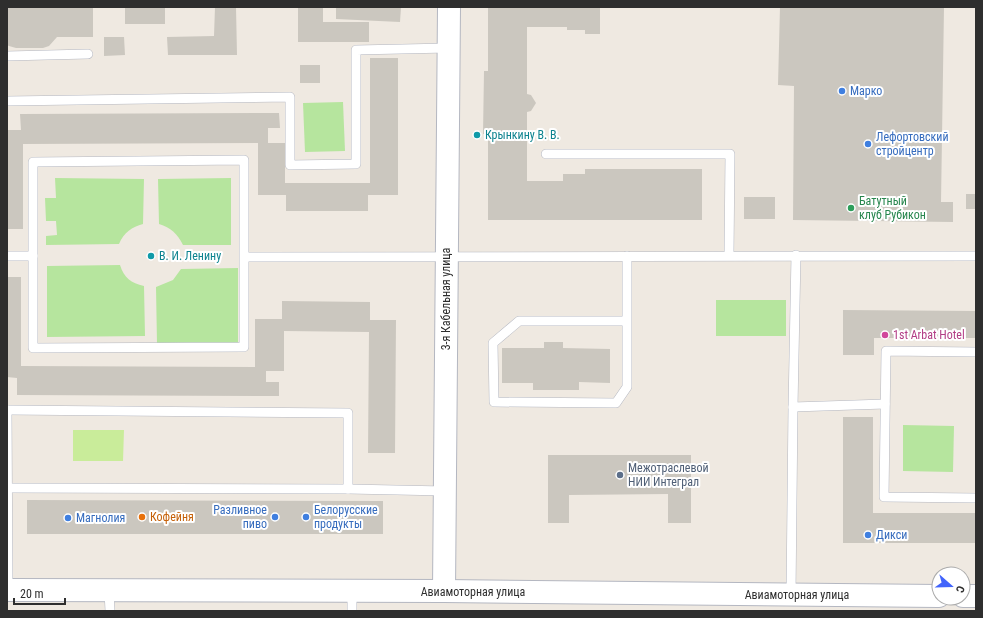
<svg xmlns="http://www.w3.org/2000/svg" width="983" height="618" font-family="'Roboto Condensed',sans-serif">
  <rect width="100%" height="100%" fill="#efe9e1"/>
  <!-- green -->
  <g fill="#b6e59e">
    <path d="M343,102L345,151L305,152L303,103Z"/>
    <path d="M55,178L144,179L143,224C132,227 124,232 119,244L46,245V236L57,235L56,221H46L45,198H56Z"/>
    <path d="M231,178V245H183C177,233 171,228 159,224L158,179Z"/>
    <path d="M120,265C124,278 131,283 144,286L145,336L47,337V266Z"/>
    <path d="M238,268V343L157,344L156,287L173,280L181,269Z"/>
    <rect x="716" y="300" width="70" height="36"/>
    <path d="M903,425L954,426L953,472L903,471Z"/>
  </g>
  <!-- pitch -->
  <path fill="#c9ec9a" d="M73,430H124L123,461H73Z"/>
  <!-- building -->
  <g fill="#cbc7bf">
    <path d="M7,7H93V37H57L49,46L43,48H16L9,46L7,45Z"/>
    <rect x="125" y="7" width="40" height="17"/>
    <path d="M215,7H236L237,55H168L167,37L214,36Z"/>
    <path d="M298,7H323V22H369V42H298Z"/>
    <path d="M336,7H401L400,22L336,19Z"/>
    <path d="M488,7H600V34H585V30H567V27H527V94L531,95L536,103L531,111L527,112V181H563V174H585V169H702V220H488V134H483L484,71H488Z"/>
    <path d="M780,7H944L941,202H953V222L793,220L794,86L778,85Z"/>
    <path d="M104,37H124L125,55L104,56Z"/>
    <path d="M370,58H398V195H368V211H286V195H258V143L23,144V229H7V130H21L20,114L279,113L280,128H268V143H285V183H370Z"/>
    <rect x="300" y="65" width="20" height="18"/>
    <rect x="966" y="194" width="10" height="15"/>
    <rect x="744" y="197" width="31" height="22"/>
    <path d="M7,277H21V366L255,367V319H282V301L370,302V320H396L395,453H368L369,332L284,331V371H266V382H279V396L17,395V378L7,377Z"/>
    <path d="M843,310L976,311V338H874V355H843Z"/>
    <path d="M544,342H563V348L610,349V383L579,382V390H533V383H502V348H544Z"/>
    <path d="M843,417H873V513H976V543H843Z"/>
    <path d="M548,455H691V523H668V494L569,495V523H548Z"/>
    <path d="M27,500L383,501V534H27Z"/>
  </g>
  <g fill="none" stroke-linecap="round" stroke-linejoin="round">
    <!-- lane casing -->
    <g stroke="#b4b7c1" stroke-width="10">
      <g id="lane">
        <path d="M7,56L88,54"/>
        <path d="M7,101L290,97V165L356,164V50L448,48"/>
        <path d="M546,154H730L729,255"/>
        <path d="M7,256H33"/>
        <path d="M244,257V160L33,162V348L244,347V257L976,256"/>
        <path d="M627,321H519L493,343L494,402L616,403L627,387V256"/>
        <path d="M976,352L886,351L884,497L976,498"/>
        <path d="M793,407L885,404"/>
        <path d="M7,410L8,590"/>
        <path d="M8,410L348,413V489"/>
        <path d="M7,488L348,489L445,491"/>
        <path d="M109,591L110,611"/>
        <path d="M352,591V611"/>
        <path d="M791,595L793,407L796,255"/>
      </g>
    </g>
    <!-- secondary casing -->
    <g stroke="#b4b7c1" stroke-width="24">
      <g id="secondary">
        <path d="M7,590L444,591L939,596"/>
        <path d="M444,591L449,7"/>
        <path d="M963,596H976"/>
      </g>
    </g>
    <!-- lane -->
    <use href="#lane" stroke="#fff" stroke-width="9"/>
    <!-- secondary -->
    <use href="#secondary" stroke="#fff" stroke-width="22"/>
  </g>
  <!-- markers -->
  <g fill="#3f7fe0" stroke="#fff" stroke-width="1.5">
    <circle cx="842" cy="91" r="4"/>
    <circle cx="868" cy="144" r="4"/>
    <circle cx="275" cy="517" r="4"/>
    <circle cx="306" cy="517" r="4"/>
    <circle cx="68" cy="518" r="4"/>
    <circle cx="868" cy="535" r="4"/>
  </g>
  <g fill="#0f9aa8" stroke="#fff" stroke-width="1.5">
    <circle cx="477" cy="135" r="4"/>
    <circle cx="151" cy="256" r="4"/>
  </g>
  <circle fill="#2e9e5b" stroke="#fff" stroke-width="1.5" cx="851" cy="208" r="4"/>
  <circle fill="#d1479c" stroke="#fff" stroke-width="1.5" cx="885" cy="335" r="4"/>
  <circle fill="#5c6f8a" stroke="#fff" stroke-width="1.5" cx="620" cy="475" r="4"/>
  <circle fill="#e8710a" stroke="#fff" stroke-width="1.5" cx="142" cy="517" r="4"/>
  <g text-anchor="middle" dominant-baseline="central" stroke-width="4" stroke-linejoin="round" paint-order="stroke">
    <!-- shop labels -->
    <g font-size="12" fill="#366cbe" stroke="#fff" text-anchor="start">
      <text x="850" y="91">Марко</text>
      <text x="876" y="137">Лефортовский<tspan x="876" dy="14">стройцентр</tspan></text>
      <text x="267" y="510" text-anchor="end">Разливное<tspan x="267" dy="14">пиво</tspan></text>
      <text x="314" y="510">Белорусские<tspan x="314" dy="14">продукты</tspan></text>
      <text x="76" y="518">Магнолия</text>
      <text x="876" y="535">Дикси</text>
    </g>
    <!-- culture labels -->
    <g font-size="12" fill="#0d838f" stroke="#fff" text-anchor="start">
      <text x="485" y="135">Крынкину В. В.</text>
      <text x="159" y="256">В. И. Ленину</text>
    </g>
    <!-- leisure labels -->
    <g font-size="12" fill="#27864d" stroke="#fff" text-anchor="start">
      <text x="859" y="201">Батутный<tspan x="859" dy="14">клуб Рубикон</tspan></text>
    </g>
    <!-- street labels -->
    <g font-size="12" fill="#2e2e2e" stroke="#fff">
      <text transform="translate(446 299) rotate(-90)">3-я Кабельная улица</text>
      <text x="473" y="592">Авиамоторная улица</text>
      <text x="797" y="595">Авиамоторная улица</text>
    </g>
    <!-- hotel labels -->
    <g font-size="12" fill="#b23c85" stroke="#fff" text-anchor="start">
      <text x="893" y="335">1st Arbat Hotel</text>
    </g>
    <!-- service labels -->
    <g font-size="12" fill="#4e5e75" stroke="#fff" text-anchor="start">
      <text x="628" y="468">Межотраслевой<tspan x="628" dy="14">НИИ Интеграл</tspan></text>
    </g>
    <!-- food labels -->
    <g font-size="12" fill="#c56008" stroke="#fff" text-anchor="start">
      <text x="150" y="517">Кофейня</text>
    </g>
  </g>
  <!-- border -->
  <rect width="983" height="618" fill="none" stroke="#2e2e2e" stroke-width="16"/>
  <!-- north arrow -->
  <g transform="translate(951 586) rotate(110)"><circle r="19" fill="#ffffff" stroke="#ababab"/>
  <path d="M0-3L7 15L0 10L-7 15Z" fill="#4264fb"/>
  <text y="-6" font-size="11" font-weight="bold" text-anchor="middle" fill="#2e2e2e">С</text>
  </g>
  <!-- scale -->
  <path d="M14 598v6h51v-6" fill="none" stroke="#2e2e2e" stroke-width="2"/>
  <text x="20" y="598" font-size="12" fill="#2e2e2e" stroke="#ffffff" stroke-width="3" paint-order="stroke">20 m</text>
</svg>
